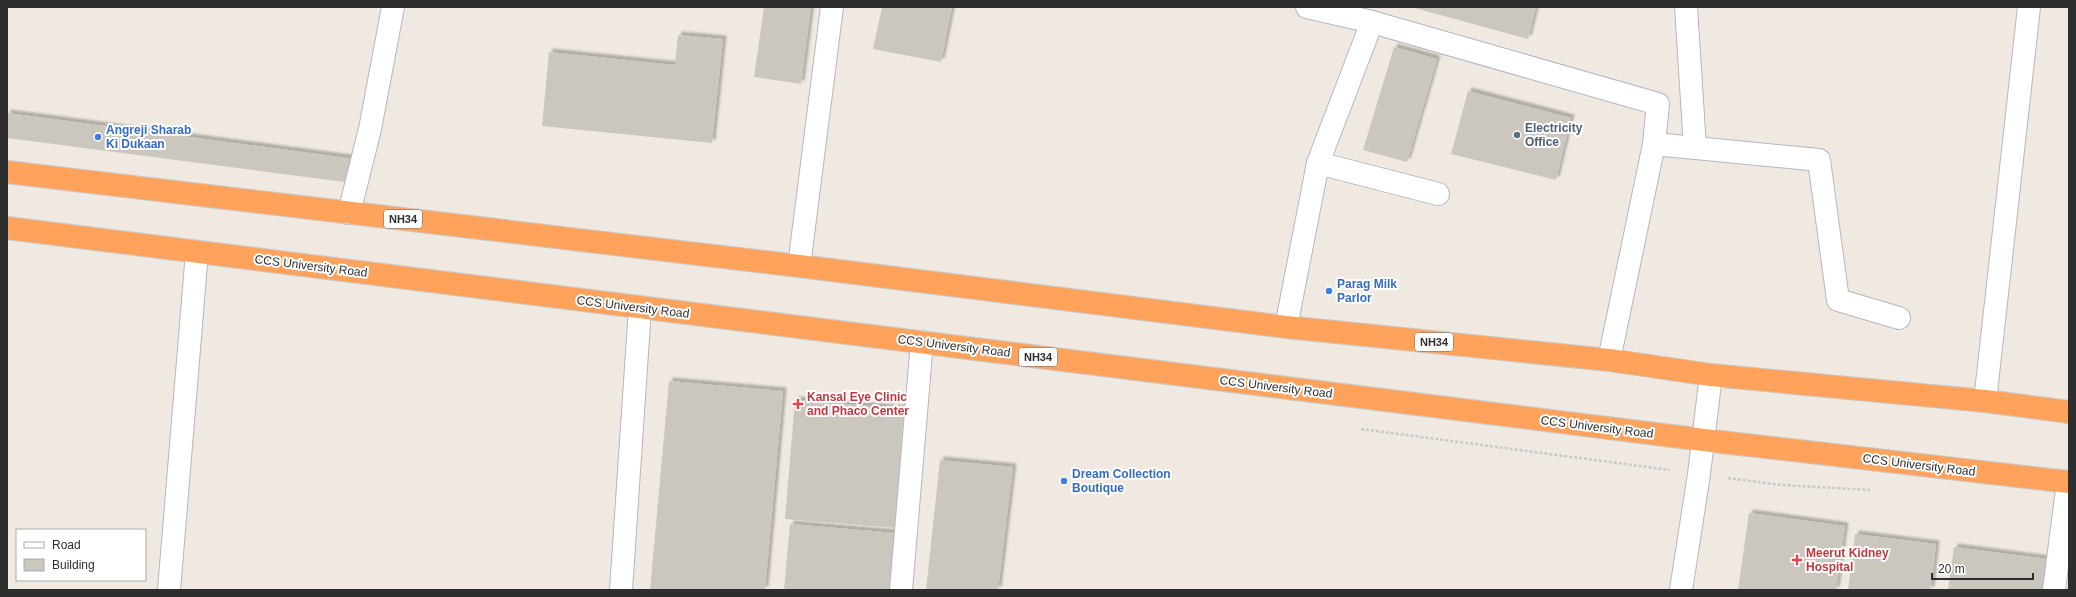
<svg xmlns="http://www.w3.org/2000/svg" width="2076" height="597" font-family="Arial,sans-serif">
  <defs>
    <filter id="shadow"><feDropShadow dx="3.5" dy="-3.5" stdDeviation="1" flood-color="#0004"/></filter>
  </defs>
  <rect width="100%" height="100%" fill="#efe9e1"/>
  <!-- building -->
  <g fill="#cbc7bf" filter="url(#shadow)">
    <path d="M764,7H811L801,84L754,77Z"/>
    <path d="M882,7H952L941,62L873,49Z"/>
    <path d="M1411,7H1536L1528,39Z"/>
    <path d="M678,35L723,39L712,143L542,126L549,52L675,65Z"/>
    <path d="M1394,47L1437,59L1407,162L1363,150Z"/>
    <path d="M1468,91L1571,118L1556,180L1451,154Z"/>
    <path d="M7,113L355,159L352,183L7,138Z"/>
    <path d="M669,381L783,391L765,590H650Z"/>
    <path d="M795,400L905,409L895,528L785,519Z"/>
    <path d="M940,460L1013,467L998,590H926Z"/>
    <path d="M1749,513L1845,526L1836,590H1738Z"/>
    <path d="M790,524L895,533L890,590H784Z"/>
    <path d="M1855,534L1936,544L1931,590H1848Z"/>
    <path d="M1954,547L2047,559L2043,590H1948Z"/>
  </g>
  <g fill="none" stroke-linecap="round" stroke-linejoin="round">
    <!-- minor casing -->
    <g stroke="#b4b7c1" stroke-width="24">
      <g id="minor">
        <path d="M1686,7L1695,148"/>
        <path d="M1372,22L1658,104L1654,144"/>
        <path d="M1318,163L1438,194"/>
        <path d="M349,213L370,129L393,7"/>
        <path d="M799,266L832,7"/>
        <path d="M1286,327L1318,163L1372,22L1307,7"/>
        <path d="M1609,360L1654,144L1819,160L1838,300L1899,318"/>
        <path d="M1985,401L2029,7"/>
        <path d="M169,590L197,252"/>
        <path d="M621,590L640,308"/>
        <path d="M901,590L922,342"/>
        <path d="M1681,590L1699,474L1711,375"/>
        <path d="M2054,590L2068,482"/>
      </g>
    </g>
    <!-- highway casing -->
    <g stroke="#c9c9c9" stroke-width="24">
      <g id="highway">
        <path d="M7,172L799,266L1286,327L1609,360L1711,375L1985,401L2069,412"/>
        <path d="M7,228L1704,440L2069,482"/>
      </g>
    </g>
    <!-- path -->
    <g stroke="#c9c9c9" stroke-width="2.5" stroke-dasharray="3 2" stroke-linecap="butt">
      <path d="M1361,429L1670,470"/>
      <path d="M1728,478L1781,485L1870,490"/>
    </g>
    <!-- minor -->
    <use href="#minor" stroke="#fff" stroke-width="22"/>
    <!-- highway -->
    <use href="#highway" stroke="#ffa35c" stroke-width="22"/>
  </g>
  <!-- markers -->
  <circle fill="#5c6f8a" stroke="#fff" stroke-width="1.5" cx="1517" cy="135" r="4"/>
  <g fill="#3f7fe0" stroke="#fff" stroke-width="1.5">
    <circle cx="98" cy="137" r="4"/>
    <circle cx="1329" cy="291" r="4"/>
    <circle cx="1064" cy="481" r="4"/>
  </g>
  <g fill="#e0444e" stroke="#fff" stroke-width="1.5">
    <path d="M796 398h4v4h4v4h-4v4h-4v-4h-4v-4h4z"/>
    <path d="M1795 554h4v4h4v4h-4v4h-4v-4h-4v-4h4z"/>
  </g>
  <g text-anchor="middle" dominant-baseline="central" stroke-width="4" stroke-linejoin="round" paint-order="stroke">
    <!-- shield labels -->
    <g fill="#fff" stroke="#6d6d6d" stroke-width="1">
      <rect x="384" y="210" width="38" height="18" rx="3"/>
      <rect x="1415" y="333" width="38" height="18" rx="3"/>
      <rect x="1019" y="348" width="38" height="18" rx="3"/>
    </g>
    <g font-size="11" font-weight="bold" fill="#2e2e2e">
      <text x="403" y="219">NH34</text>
      <text x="1434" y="342">NH34</text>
      <text x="1038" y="357">NH34</text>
    </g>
    <!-- service labels -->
    <g font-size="12" font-weight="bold" fill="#4e5e75" stroke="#fff" text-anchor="start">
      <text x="1525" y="128">Electricity<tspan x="1525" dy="14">Office</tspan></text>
    </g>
    <!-- shop labels -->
    <g font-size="12" font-weight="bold" fill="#366cbe" stroke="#fff" text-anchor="start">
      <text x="106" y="130">Angreji Sharab<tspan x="106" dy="14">Ki Dukaan</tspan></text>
      <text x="1337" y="284">Parag Milk<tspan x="1337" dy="14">Parlor</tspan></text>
      <text x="1072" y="474">Dream Collection<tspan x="1072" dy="14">Boutique</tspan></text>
    </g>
    <!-- street labels -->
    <g font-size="12" fill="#2e2e2e" stroke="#fff">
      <text transform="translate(311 266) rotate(7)">CCS University Road</text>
      <text transform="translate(633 307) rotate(7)">CCS University Road</text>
      <text transform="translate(954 346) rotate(7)">CCS University Road</text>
      <text transform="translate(1276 387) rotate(7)">CCS University Road</text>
      <text transform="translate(1597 427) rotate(7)">CCS University Road</text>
      <text transform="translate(1919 465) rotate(7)">CCS University Road</text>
    </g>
    <!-- health labels -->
    <g font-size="12" font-weight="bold" fill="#be3a42" stroke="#fff" text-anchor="start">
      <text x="807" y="397">Kansal Eye Clinic<tspan x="807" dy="14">and Phaco Center</tspan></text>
      <text x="1806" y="553">Meerut Kidney<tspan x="1806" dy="14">Hospital</tspan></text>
    </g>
  </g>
  <!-- border -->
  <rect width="2076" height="597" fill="none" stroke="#2e2e2e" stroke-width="16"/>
  <!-- legend -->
  <rect x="16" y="529" width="130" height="52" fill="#ffffff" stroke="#ababab"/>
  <rect x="24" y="542" width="20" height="6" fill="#ffffff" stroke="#ababab"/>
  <text x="52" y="549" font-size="12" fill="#2e2e2e">Road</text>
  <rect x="24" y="559" width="20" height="12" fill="#cbc7bf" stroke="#ababab"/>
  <text x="52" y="569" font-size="12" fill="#2e2e2e">Building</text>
  <!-- scale -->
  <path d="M1932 573v6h101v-6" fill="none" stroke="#2e2e2e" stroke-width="2"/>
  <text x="1938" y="573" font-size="12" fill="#2e2e2e" stroke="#ffffff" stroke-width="3" paint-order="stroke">20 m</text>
</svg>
